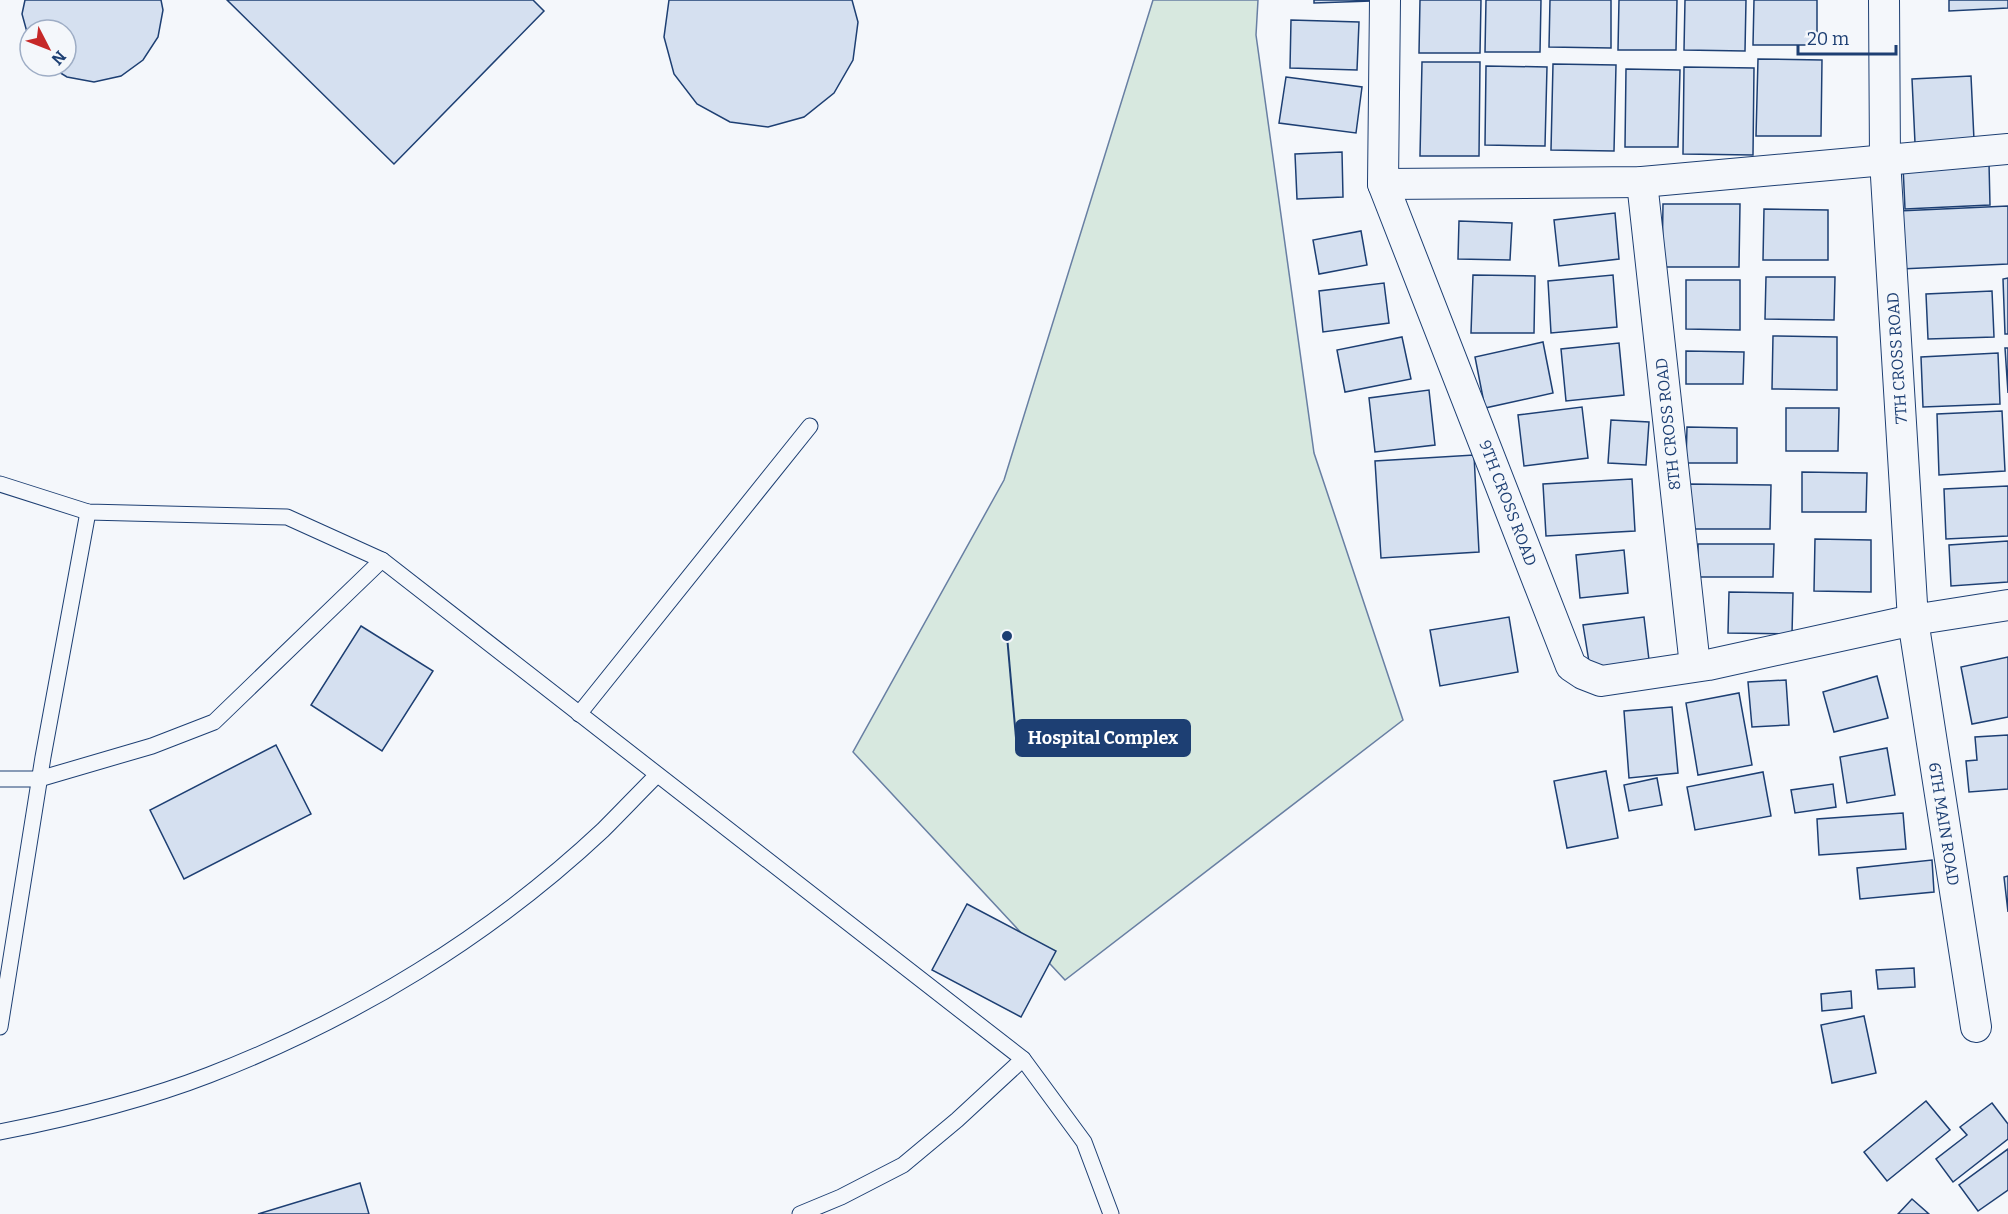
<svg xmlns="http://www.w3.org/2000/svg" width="2008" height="1214" font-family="Bitter,serif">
  <rect width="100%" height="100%" fill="#f4f7fb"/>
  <!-- grass -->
  <path fill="#d7e8df" stroke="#687fa3" stroke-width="1.5" d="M1153,0H1258L1256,35L1314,453L1403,720L1065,980L853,752L1004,480Z"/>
  <!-- building -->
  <g fill="#d5e0f0" stroke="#1d3f73" stroke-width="1.5">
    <path d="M25,0H161L163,10L158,37L143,60L121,76L94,82L67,77L49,66H66V30H30V43L22,14Z"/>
    <path d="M227,0H533L544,11L394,164Z"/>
    <path d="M669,0H852L858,22L853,60L834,93L804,117L768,127L730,122L697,104L674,74L664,37Z"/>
    <path d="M1314,0H1371V1L1314,3Z"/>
    <path d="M1420,0H1481L1480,53H1419Z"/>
    <path d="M1486,0H1541L1540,52H1485Z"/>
    <path d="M1550,0H1611V48L1549,47Z"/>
    <path d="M1619,0H1677L1676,50H1618Z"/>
    <path d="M1685,0H1746L1745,51L1684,50Z"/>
    <path d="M1754,0H1817V45H1753Z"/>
    <path d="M1949,0H2008V8L1949,11Z"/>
    <path d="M1291,20L1359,22L1357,70L1290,68Z"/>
    <path d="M1758,59L1822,60L1821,136H1756Z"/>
    <path d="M1422,62H1480L1479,156H1420Z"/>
    <path d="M1553,64L1616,65L1614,151L1551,150Z"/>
    <path d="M1486,66L1547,67L1545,146L1485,145Z"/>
    <path d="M1684,67L1754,68L1753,155L1683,154Z"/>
    <path d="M1626,69L1680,70L1678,147H1625Z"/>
    <path d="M1971,76L1974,140L1915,143L1912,79Z"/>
    <path d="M1286,77L1362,87L1356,133L1279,123Z"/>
    <path d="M1342,152L1343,197L1297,199L1295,154Z"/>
    <path d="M1989,163L1990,205L1905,209L1903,166Z"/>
    <path d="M1663,204H1740L1739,267H1662Z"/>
    <path d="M2008,206V264L1901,269L1898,211Z"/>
    <path d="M1764,209L1828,210V260H1763Z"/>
    <path d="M1615,213L1619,259L1559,266L1554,220Z"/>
    <path d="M1459,221L1512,223L1510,260L1458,259Z"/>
    <path d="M1361,231L1367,265L1319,274L1313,240Z"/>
    <path d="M1473,275L1535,276L1534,333H1471Z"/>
    <path d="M1613,275L1617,327L1551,333L1548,281Z"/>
    <path d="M1766,277H1835L1834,320L1765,319Z"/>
    <path d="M2008,278V334H2005L2003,279Z"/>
    <path d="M1686,280H1740V330L1686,329Z"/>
    <path d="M1384,283L1389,323L1323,332L1319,291Z"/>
    <path d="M1992,291L1994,337L1928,339L1926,294Z"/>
    <path d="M1773,336L1837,337V390L1772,389Z"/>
    <path d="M1402,337L1411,379L1345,392L1337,350Z"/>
    <path d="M1543,342L1553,393L1485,408L1475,357Z"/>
    <path d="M1619,343L1624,395L1566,401L1561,349Z"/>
    <path d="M2005,348H2008V393Z"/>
    <path d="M1686,351L1744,352L1743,384H1686Z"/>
    <path d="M1998,353L2000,404L1923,407L1921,357Z"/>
    <path d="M1429,390L1435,445L1375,452L1369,398Z"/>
    <path d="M1582,407L1588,458L1524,466L1518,415Z"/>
    <path d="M1786,408H1839L1838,451H1786Z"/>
    <path d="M2002,411L2005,471L1939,475L1937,414Z"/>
    <path d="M1611,420L1649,422L1646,465L1608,463Z"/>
    <path d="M1687,427L1737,428V463H1686Z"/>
    <path d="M1474,455L1479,552L1381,558L1375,461Z"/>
    <path d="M1802,472L1867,473L1866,512H1802Z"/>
    <path d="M1632,479L1635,531L1546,536L1543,484Z"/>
    <path d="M1689,484L1771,485L1770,529H1688Z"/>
    <path d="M2008,486V536L1946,539L1944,489Z"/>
    <path d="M1815,539L1871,540V592L1814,591Z"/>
    <path d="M2008,541V582L1951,586L1949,545Z"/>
    <path d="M1698,544H1774L1773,577H1698Z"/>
    <path d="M1624,550L1628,593L1580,598L1576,555Z"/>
    <path d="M1729,592L1793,593L1792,634L1728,633Z"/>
    <path d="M1509,617L1518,672L1440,686L1430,630Z"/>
    <path d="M1644,617L1649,660L1590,668L1583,625Z"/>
    <path d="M361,626L433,671L382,751L311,705Z"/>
    <path d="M2008,657V717L1972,724L1961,667Z"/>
    <path d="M1877,676L1888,718L1834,732L1823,692Z"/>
    <path d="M1786,680L1789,725L1752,727L1748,682Z"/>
    <path d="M1739,693L1752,765L1698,775L1686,703Z"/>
    <path d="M1672,707L1678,773L1629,778L1624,711Z"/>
    <path d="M2008,735V789L1969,792L1966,761L1977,760L1975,737Z"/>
    <path d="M276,745L311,814L184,879L150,810Z"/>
    <path d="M1887,748L1895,795L1847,803L1840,757Z"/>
    <path d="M1606,771L1618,838L1567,848L1554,781Z"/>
    <path d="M1763,772L1771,816L1695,830L1687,787Z"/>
    <path d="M1657,778L1662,805L1629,811L1624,785Z"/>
    <path d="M1833,784L1836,807L1795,813L1791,790Z"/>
    <path d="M1903,813L1906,849L1819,855L1817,819Z"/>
    <path d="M1932,860L1934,892L1860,899L1857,868Z"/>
    <path d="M2008,876V912L2004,877Z"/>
    <path d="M967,904L1056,951L1021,1017L932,970Z"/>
    <path d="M1914,968L1915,987L1878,989L1876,970Z"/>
    <path d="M1851,991L1852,1008L1822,1011L1821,994Z"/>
    <path d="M1864,1016L1876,1073L1832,1083L1821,1025Z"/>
    <path d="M1926,1101L1950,1130L1887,1181L1864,1152Z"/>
    <path d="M1992,1103L2008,1124V1139L1953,1182L1936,1159L1967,1135L1960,1127Z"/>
    <path d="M2008,1149V1190L1978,1211L1959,1185Z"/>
    <path d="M360,1183L369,1214H258Z"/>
    <path d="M1912,1199L1929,1214H1898Z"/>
  </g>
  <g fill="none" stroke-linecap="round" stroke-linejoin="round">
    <!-- service casing -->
    <g stroke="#1d3f73" stroke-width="17">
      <g id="service">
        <path d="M0,484L88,512L287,517L382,560L1023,1059L1084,1142L1111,1214"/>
        <path d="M579,714L810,426"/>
        <path d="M0,779H39L152,746L214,722L382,560"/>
        <path d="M0,1027L43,757L88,512"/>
        <path d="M0,1132C71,1118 142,1101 209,1075C354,1019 490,936 603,830C621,812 639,793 657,775"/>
        <path d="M800,1214L841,1197L903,1165L957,1120L1023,1059"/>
      </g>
    </g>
    <!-- minor casing -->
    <g stroke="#1d3f73" stroke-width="32">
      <g id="minor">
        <path d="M1385,0L1383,184L1571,666L1583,674L1601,681L1708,665L1913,620L1976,1027"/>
        <path d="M1884,0L1885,160L1913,620L2008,605"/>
        <path d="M1642,182L1695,666"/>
        <path d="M1383,184L1642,182L2008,149"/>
      </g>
    </g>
    <!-- service -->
    <use href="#service" stroke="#f4f7fb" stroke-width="15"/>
    <!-- minor -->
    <use href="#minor" stroke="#f4f7fb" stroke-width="30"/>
  </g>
  <g text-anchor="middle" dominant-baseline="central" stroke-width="4.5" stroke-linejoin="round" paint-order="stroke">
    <!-- street labels -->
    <g font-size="16" fill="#1d3f73" stroke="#f4f7fb">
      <text transform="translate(1897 358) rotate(-94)">7TH CROSS ROAD</text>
      <text transform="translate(1668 424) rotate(-96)">8TH CROSS ROAD</text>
      <text transform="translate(1508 503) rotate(69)">9TH CROSS ROAD</text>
      <text transform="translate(1944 824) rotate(81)">6TH MAIN ROAD</text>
    </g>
  </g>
  <!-- callouts -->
  <path fill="none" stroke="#1d3f73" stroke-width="2" d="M1007 636L1016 738"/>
  <circle fill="#1d3f73" stroke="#f4f7fb" stroke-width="2" cx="1007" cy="636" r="6"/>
  <rect fill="#1d3f73" stroke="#1d3f73" stroke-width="2" x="1016" y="720" width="174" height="36" rx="6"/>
  <g font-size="18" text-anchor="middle" font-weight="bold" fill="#fff">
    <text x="1103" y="744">Hospital Complex</text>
  </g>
  <!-- north arrow -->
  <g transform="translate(48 48) rotate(132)"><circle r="28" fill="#f4f7fb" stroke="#9eadc5" stroke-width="1.5"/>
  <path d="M0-4.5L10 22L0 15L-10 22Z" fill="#c62828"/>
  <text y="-9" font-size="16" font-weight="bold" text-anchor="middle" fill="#1d3f73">N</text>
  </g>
  <!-- scale -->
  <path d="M1798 45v9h98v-9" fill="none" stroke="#1d3f73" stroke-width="3"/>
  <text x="1807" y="45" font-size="18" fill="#1d3f73" stroke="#f4f7fb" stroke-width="4.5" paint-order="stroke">20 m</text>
</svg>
